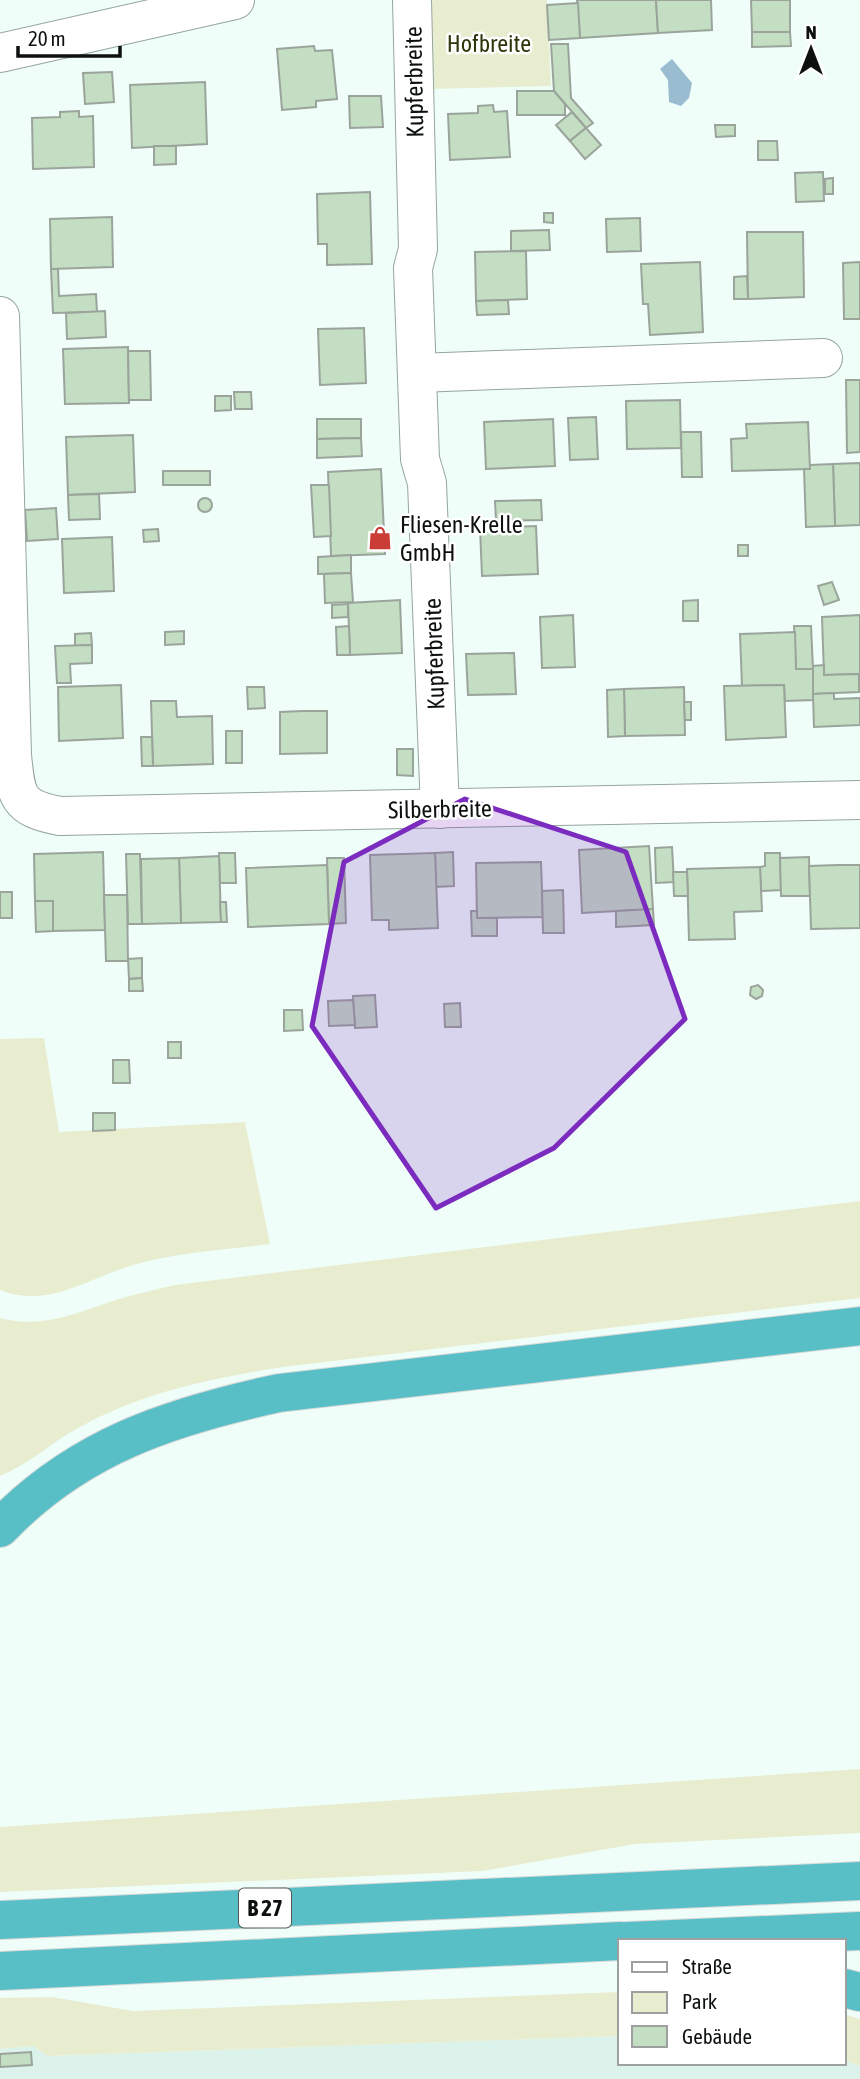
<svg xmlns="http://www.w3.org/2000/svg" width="860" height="2079" font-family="'Asap Condensed',sans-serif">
  <rect width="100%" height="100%" fill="#effef9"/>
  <!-- built -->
  <path fill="#dcf3ec" d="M620,2036V2063H844V2060L860,2066V2079H0V2049L33,2046L49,2056Z"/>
  <!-- green -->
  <g fill="#e8edd0">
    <path d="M430,0H547L551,86L431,89Z"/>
    <path d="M44,1038L59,1132L245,1122L270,1244C227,1250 180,1252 137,1264C91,1276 49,1310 0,1290V1039Z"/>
    <path d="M860,1201V1298L283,1367C212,1378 142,1392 78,1428C52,1442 28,1465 0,1476V1318C42,1329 77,1313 116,1300C135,1294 155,1290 175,1285Z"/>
    <path d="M860,1769V1833L635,1844L483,1871L0,1892V1827Z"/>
    <path d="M620,1992V2036L48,2056L33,2046L0,2049V1998L52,1997L133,2011Z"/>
    <path d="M844,2014L860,2019V2066L844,2060Z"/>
  </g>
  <!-- water -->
  <path fill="#99bcd0" d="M672,59L692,83L689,98L681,106L669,102L668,80L660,69Z"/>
  <!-- building -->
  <g fill="#c3dec3" stroke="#9ba49b" stroke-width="2">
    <path d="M577,0H656L658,33L580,38Z"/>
    <path d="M656,0H711L712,30L658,33Z"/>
    <path d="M751,0H790V32H752Z"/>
    <path d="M578,3L580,38L549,40L547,5Z"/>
    <path d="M752,32H790L791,46L752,47Z"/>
    <path d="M551,44H568L571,98L593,123L586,128L554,91Z"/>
    <path d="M314,46L315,51L332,50L337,99L316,101V107L282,110L277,49Z"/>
    <path d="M112,72L114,102L85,104L83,73Z"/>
    <path d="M205,82L207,144L132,148L130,85Z"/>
    <path d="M517,91H554L565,104V115H517Z"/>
    <path d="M349,96H381L383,127L350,128Z"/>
    <path d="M493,105L494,112L507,111L510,157L450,160L448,114L478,113V106Z"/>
    <path d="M79,111V117L93,116L94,167L33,169L32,118L60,117V112Z"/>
    <path d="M572,112L586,128L570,141L556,125Z"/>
    <path d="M715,125H735V136L716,137Z"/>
    <path d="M586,128L601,145L585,159L570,141Z"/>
    <path d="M758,141H777L778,160H758Z"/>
    <path d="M154,146H176V164L154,165Z"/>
    <path d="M823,172L824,201L796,202L795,173Z"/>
    <path d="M833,178V194H825V179Z"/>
    <path d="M370,192L372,264L327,265V244H318L317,194Z"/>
    <path d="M544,213H553V223L544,222Z"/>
    <path d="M112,217L113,267L51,269L50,219Z"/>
    <path d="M640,218L641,251L607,252L606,219Z"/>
    <path d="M549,230L550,250L511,251V231Z"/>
    <path d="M747,232H803L804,297L748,299Z"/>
    <path d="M526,251L527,299L476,301L475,252Z"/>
    <path d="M700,262L703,332L650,335L648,304H643L641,264Z"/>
    <path d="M860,262V319H844L843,263Z"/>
    <path d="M51,269H58L59,296L96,294L97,312L53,313Z"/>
    <path d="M747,276L748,299H734V277Z"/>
    <path d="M508,300L509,314L477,315L476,301Z"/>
    <path d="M105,311L106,337L67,339L66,313Z"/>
    <path d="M364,328L366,383L320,385L318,329Z"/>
    <path d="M128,347L129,403L65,404L63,349Z"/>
    <path d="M128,351H150L151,400H129Z"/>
    <path d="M846,380H860V452L847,453Z"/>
    <path d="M234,392H251L252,409H235Z"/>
    <path d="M215,396H231V410L215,411Z"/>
    <path d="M680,400L681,448L627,449L626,401Z"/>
    <path d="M596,417L598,459L570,460L568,418Z"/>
    <path d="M317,419H361V438L317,439Z"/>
    <path d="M553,419L555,466L486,469L484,422Z"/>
    <path d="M808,422L810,469L732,471L731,439L747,438L746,424Z"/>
    <path d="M681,432H701L702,477H682Z"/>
    <path d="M133,435L135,492L68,495L66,437Z"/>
    <path d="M361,438L362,456L317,458V439Z"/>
    <path d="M860,463V525L835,526L833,464Z"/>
    <path d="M833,464L835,526L806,527L804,469H810V465Z"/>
    <path d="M381,469L385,554L331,556L328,472Z"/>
    <rect x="163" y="471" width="47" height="14"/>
    <path d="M311,485H329L331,536L314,537Z"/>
    <path d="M99,494L100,519L69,520L68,495Z"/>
    <circle cx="205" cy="505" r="7"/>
    <path d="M541,500L542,520L496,521L495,501Z"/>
    <path d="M56,508L58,539L27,541L25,510Z"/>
    <path d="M536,526L538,574L482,576L480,528Z"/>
    <path d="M158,529L159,541L144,542L143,530Z"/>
    <path d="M112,537L114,591L64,593L62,539Z"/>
    <rect x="738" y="545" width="10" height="11"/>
    <path d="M351,555V573L318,574V557Z"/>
    <path d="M351,573L353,602L325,603L324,574Z"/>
    <path d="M832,582L839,600L824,605L818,586Z"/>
    <path d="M400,600L402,653L350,655L348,603Z"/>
    <path d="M698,600V621H683V601Z"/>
    <path d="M348,604V617L332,618V605Z"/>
    <path d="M573,615L575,667L542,668L540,617Z"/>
    <path d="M860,615V674L824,675L822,617Z"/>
    <path d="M349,626L350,655H337L336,627Z"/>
    <path d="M794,626H811L813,669H796Z"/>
    <path d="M184,631V644L165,645V632Z"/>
    <path d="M795,632L796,669H813L814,700L785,701L784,685L742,686L740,634Z"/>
    <path d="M91,633L92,645L75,646V634Z"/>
    <path d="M92,645V663L70,664L71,683H57L55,646Z"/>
    <path d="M514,653L516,694L468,695L466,654Z"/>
    <path d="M824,665V675L859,674V692L813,694V666Z"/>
    <path d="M121,685L123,738L59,741L58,687Z"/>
    <path d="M784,685L786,737L726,740L724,686Z"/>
    <path d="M247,687H264L265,708L248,709Z"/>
    <path d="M684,687L685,735L625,736L624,689Z"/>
    <path d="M624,689L625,736L608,737L607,690Z"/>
    <path d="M834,693V699L860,698V725L814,727L813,694Z"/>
    <path d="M151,701H176L177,717L212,716L213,764L153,766Z"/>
    <path d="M684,702H691V720H685Z"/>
    <path d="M303,711H327V753L280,754V712Z"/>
    <rect x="226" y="731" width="16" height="32"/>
    <path d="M141,737H152L153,766H142Z"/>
    <path d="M397,749H413V776L397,775Z"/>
    <path d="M649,846L653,909L582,913L579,850Z"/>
    <path d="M672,847L674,882L656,883L655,848Z"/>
    <path d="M103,852L105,930L53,931V901H35L34,854Z"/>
    <path d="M453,852L454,886L436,887L435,853Z"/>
    <path d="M219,853H235L236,883H220Z"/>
    <path d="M435,853L438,928L389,930V920H372L370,855Z"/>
    <path d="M765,853H780L781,890L761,891L760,867L765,866Z"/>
    <path d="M126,854H140L142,924H128Z"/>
    <path d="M219,856L221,922L181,923L179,858Z"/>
    <path d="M809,857L810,896H781L780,858Z"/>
    <path d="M179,858L181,923L142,924L141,859Z"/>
    <path d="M327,858H344L346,923L329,924Z"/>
    <path d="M541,862L543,917L477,918L476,863Z"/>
    <path d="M327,865L329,924L248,927L246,868Z"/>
    <path d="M838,865H860V928L811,929L809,866Z"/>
    <path d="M760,867L762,911L734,912L735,939L689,940L687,869Z"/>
    <path d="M673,872H687L688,896H674Z"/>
    <path d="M563,890L564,933H543L542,891Z"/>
    <rect x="0" y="892" width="12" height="26"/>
    <path d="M104,895H127L128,961H106Z"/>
    <path d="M35,901H53V931L36,932Z"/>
    <path d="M220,902H226L227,922H221Z"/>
    <path d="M653,909L654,925L616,927V911Z"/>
    <path d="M471,911H477V918H497V936H472Z"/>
    <path d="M142,958V978L129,979L128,959Z"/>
    <path d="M142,978L143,991H129V979Z"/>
    <path d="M758,985L763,990L762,996L756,999L750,995L751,987Z"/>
    <path d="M375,995L377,1027L355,1028L353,996Z"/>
    <path d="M353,1000L355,1025L329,1026L328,1001Z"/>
    <path d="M460,1003L461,1027H445L444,1004Z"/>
    <path d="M284,1010H302L303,1030L284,1031Z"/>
    <rect x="168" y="1042" width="13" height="16"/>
    <path d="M113,1060H129L130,1083H113Z"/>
    <path d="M93,1113H115V1130L93,1131Z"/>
    <path d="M31,2052L32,2065L0,2067V2054Z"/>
  </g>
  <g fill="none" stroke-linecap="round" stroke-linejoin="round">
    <!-- minor casing -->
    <g stroke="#96a49f" stroke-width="40">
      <g id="minor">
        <path d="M412,0L418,249L413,268L420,459L427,483L440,809"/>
        <path d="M0,53L235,0"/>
        <path d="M0,316L12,755C16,797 17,808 60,816L860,800"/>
        <path d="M418,373L823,358"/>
      </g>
    </g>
    <!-- trunk casing -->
    <g stroke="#d8d9d9" stroke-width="40">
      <g id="trunk">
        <path d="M0,1528C78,1446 172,1416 279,1393L860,1326"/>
        <path d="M0,1920L860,1881"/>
        <path d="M628,1941L860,1931"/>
        <path d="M0,1971L620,1941"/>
        <path d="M844,1988L860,1992"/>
      </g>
    </g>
    <!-- minor -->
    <use href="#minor" stroke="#fff" stroke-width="38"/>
    <!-- trunk -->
    <use href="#trunk" stroke="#58bfc7" stroke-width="38"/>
  </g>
  <!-- marked area -->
  <path fill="#7b2cbf" fill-opacity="0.2" stroke="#7b2cbf" stroke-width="5" stroke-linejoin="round" d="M465,799L626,852L685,1019L554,1148L436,1208L312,1026L344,862Z"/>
  <!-- icons -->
  <defs>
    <g id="shop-bare" transform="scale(1.89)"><path d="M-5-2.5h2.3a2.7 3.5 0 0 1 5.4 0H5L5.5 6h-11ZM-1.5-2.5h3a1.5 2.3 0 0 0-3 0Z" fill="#ca3c36" stroke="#fff" stroke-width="2.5" paint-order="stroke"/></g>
  </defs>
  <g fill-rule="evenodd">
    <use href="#shop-bare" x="380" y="538"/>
  </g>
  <g text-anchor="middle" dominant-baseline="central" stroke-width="5" stroke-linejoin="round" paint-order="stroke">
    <!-- shield labels -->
    <rect fill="#fff" stroke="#555857" stroke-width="2" x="239" y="1888.5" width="52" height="39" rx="5"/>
    <g font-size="23" font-weight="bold" fill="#0c110f">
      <text x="265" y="1908">B 27</text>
    </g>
    <!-- park labels -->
    <g font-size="24" fill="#30350a" stroke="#fff">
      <text x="489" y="43">Hofbreite</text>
    </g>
    <!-- street labels -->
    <g font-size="24" fill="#0c110f" stroke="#fff">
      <text transform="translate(414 82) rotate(-91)">Kupferbreite</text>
      <text transform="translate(434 654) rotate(-92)">Kupferbreite</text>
      <text transform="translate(440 809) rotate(-1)">Silberbreite</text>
    </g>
    <!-- poi labels -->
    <g font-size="24" fill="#0c110f" stroke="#fff" text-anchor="start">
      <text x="400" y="524">Fliesen-Krelle<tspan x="400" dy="28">GmbH</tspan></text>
    </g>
  </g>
  <!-- legend -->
  <rect x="618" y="1939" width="228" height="126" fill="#ffffff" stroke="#9ea09f" stroke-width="2"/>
  <rect x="632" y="1962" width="35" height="10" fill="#ffffff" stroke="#9ea09f" stroke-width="2"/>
  <text x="682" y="1974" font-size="21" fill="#0c110f">Straße</text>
  <rect x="632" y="1992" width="35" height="21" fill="#e8edd0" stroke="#9ea09f" stroke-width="2"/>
  <text x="682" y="2009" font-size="21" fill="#0c110f">Park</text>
  <rect x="632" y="2026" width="35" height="21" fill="#c3dec3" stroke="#9ea09f" stroke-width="2"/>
  <text x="682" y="2044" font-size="21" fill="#0c110f">Gebäude</text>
  <!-- north arrow -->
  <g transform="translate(811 49)" stroke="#ffffff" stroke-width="5" paint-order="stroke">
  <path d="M0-5L12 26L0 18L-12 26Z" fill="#0c110f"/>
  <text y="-10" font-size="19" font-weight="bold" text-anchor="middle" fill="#0c110f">N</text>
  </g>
  <!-- scale -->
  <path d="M18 46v10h102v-10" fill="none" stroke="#0c110f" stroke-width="3.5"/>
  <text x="28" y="46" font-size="21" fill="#0c110f" stroke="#ffffff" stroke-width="5" paint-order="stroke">20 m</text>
</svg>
